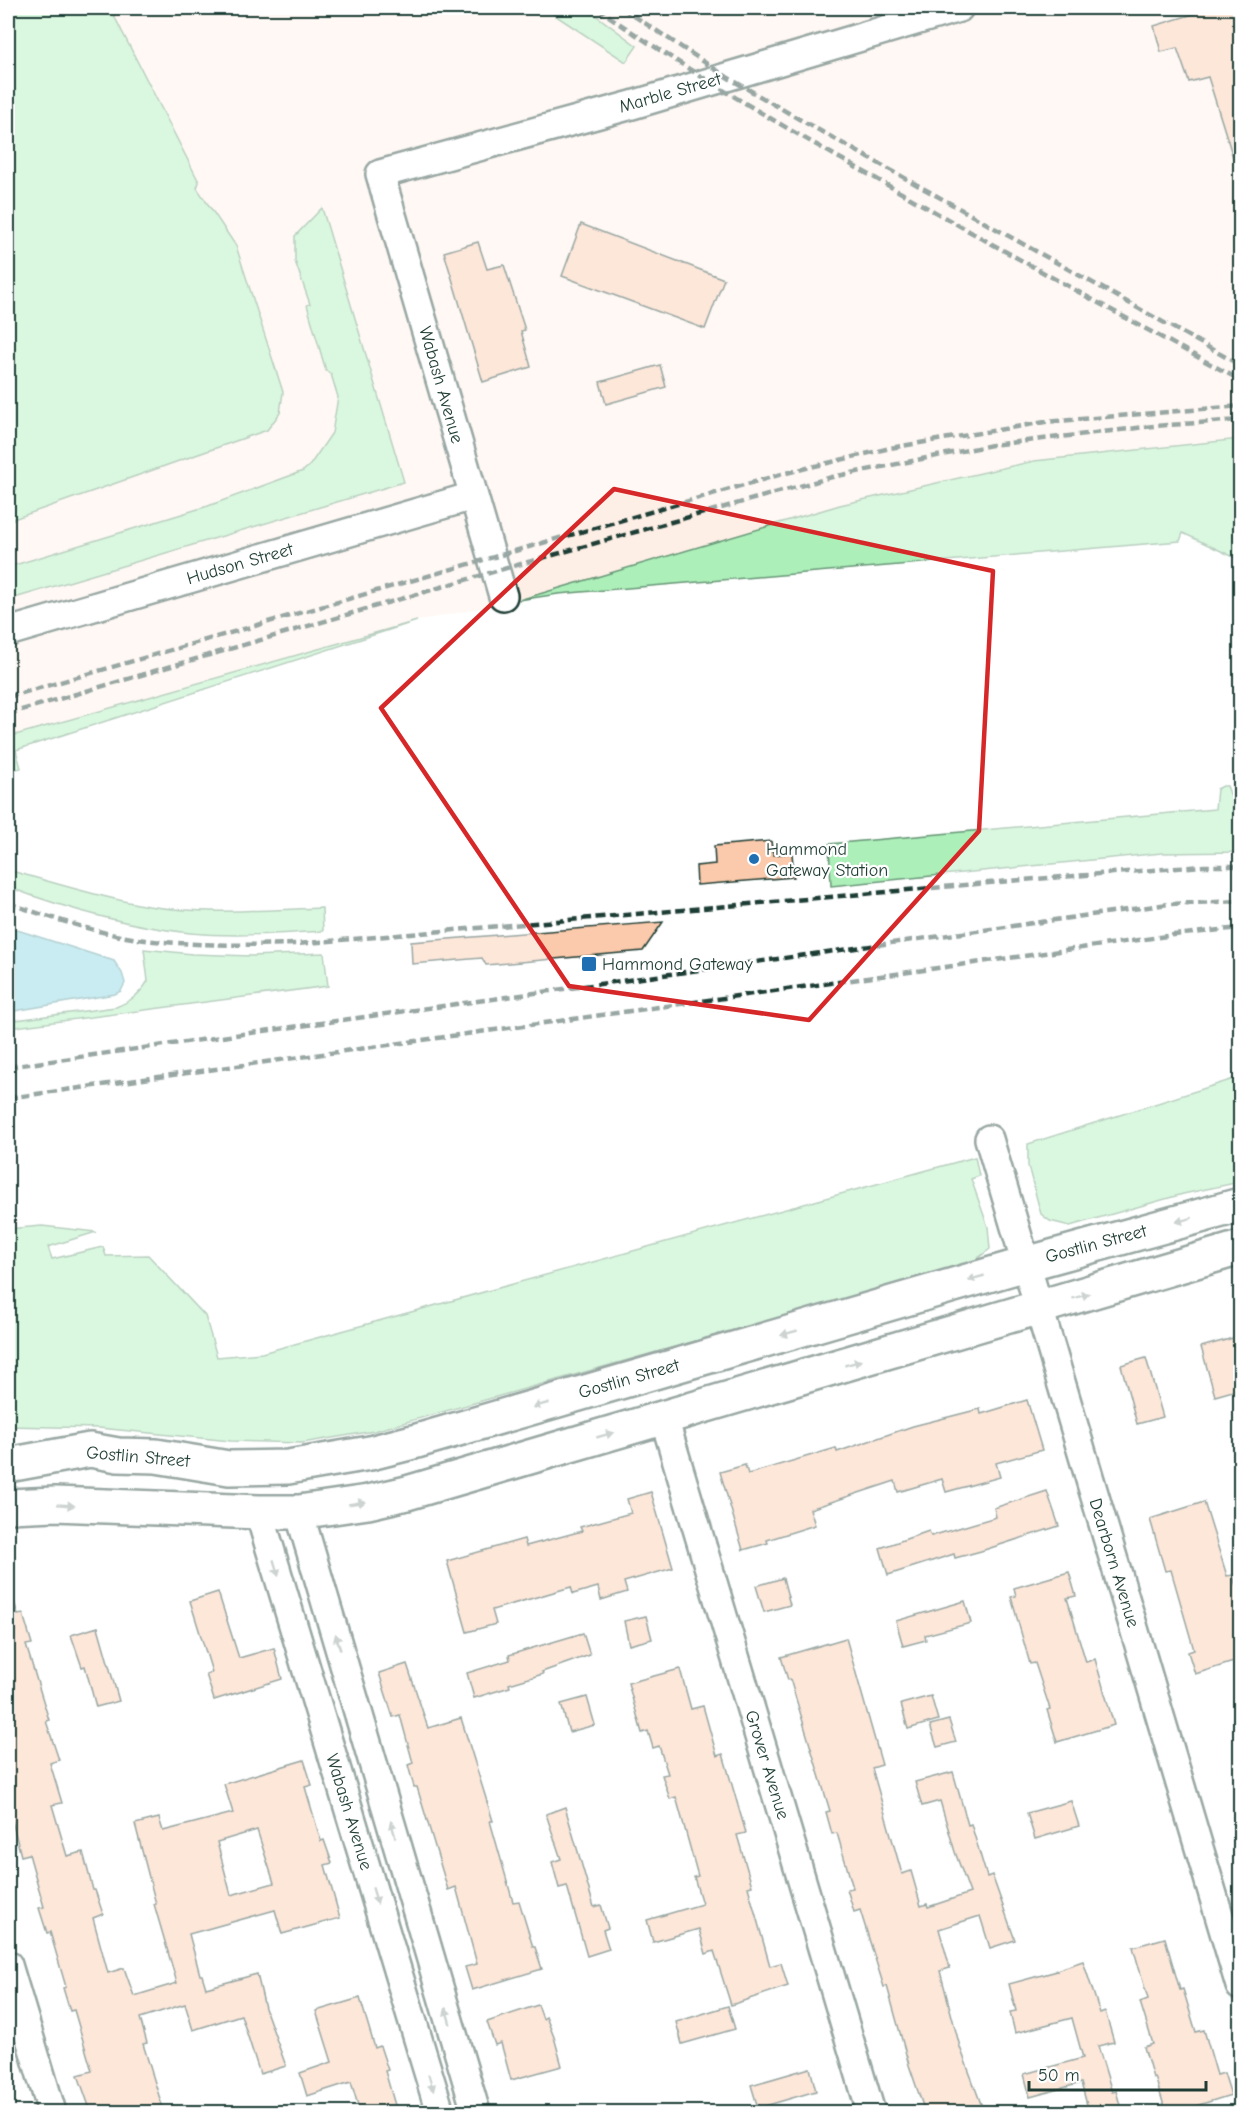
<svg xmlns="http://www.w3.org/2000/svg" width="1248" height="2120" font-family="'Comic Neue',sans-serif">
  <rect width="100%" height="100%" fill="#fff"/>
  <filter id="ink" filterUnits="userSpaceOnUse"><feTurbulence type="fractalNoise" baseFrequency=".0167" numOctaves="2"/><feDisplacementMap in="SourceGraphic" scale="12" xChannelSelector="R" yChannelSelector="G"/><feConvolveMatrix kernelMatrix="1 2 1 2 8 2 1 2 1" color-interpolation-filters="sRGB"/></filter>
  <g filter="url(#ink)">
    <!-- built -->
    <path fill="#feefe6" d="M8,8H1240V439L1034,461L840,505L519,600L417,621L8,737Z"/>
    <!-- green -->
    <g fill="#adefb9" stroke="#669676" stroke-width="1.5">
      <path d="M8,8H110L199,182L197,188L236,246L283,392L280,413L267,430L8,521Z"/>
      <path d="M544,8H586L637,46L626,62Z"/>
      <path d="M322,208L404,482L8,600V567L208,506L303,471L310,465L332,433L338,397L331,374L326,371L307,305L310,304L295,261V236Z"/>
      <path d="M1240,439V560L1183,533L1180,541L558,594L519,600L840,505L1034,461Z"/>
      <path d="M417,621L16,750L21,768L8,771V737Z"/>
      <path d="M1223,786H1227L1232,799L1235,824L1240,832V852L1162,853L831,886L829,844L1215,809L1217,789Z"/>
      <path d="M8,872H15C59,884 102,898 148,906C205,915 264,910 322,908L323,931C279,934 234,937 190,933C127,926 67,909 8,887Z"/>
      <path d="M144,949L192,954L251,956L324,953L328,986L8,1028V1021L116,1007C131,1001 139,995 148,981Z"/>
      <path d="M1240,1077V1182L1183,1194L1070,1226L1050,1221L1041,1214L1028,1166V1144Z"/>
      <path d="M975,1157L979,1176L971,1179L988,1227L990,1249L970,1264L374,1431L302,1443L231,1441L99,1428L8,1426V1229L42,1226L96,1232L48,1247L52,1259L103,1247L106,1256L148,1255L205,1316L217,1357L262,1353Z"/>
    </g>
    <!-- water -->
    <path fill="#86d6e2" stroke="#5d999c" stroke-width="1.5" d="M8,927L114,961L122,973L125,983L121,991L115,994L8,1012Z"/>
    <!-- building -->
    <g fill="#fbc9ab" stroke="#1f3d34" stroke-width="1.5" fill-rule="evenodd">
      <path d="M1213,8H1237L1240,20V166L1236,167L1208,77L1189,82L1177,48L1161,52L1154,26Z"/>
      <path d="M581,224L724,279L705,329L562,276Z"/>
      <path d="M478,242L487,269L504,265L525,330L521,331L531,367L483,382L444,252Z"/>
      <path d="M660,365L666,387L606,404L600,382Z"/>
      <path d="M771,841L773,855L792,853L794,877L697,885L696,866L715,864L714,846Z"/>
      <path d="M663,922L643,951L486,965L482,958L412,964L411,942Z"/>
      <path d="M1240,1336V1389L1215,1396L1201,1347Z"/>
      <path d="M1146,1358L1163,1417L1137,1424L1121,1365Z"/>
      <path d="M1027,1400L1042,1450L996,1463L1000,1477L946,1492L942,1479L898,1492L895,1481L810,1509L815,1525L767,1540L768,1543L743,1550L720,1472L745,1465L748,1474L836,1448L837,1452L913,1426L980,1409L981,1414Z"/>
      <path d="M1047,1491L1059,1526L981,1551L955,1558L954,1554L888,1575L880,1548L929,1531L931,1536L996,1517L994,1508Z"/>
      <path d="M651,1492L673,1568L624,1582L627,1592L601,1600L598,1587L573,1594L571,1587L492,1610L496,1624L467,1632L447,1561L524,1539L526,1546L582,1531L580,1527L631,1513L627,1499Z"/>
      <path d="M1204,1502L1227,1576L1233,1575L1240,1601V1660L1195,1674L1188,1652L1194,1650L1171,1570L1165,1571L1150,1519Z"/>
      <path d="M1069,1572L1076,1596L1067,1598L1086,1662L1095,1659L1114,1725L1057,1742L1047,1710L1050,1709L1035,1663L1030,1664L1011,1597L1016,1596L1014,1588Z"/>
      <path d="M783,1578L790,1605L764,1612L756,1586Z"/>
      <path d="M218,1592L239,1658L274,1648L282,1679L214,1700L206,1674L212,1672L190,1601Z"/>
      <path d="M8,1598H13L18,1615L23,1614L32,1644L26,1645L49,1720L46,1721L59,1760L50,1763L62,1803L52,1805L67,1856L83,1852L93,1890H95L103,1914L93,1918L108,1973L124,1968L134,1996L177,1983L154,1904H156L135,1824L159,1818L163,1831L233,1813L224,1784L304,1760L312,1785L305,1787L321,1841L324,1840L332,1863L325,1865L340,1918L282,1934L275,1910L189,1934L200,1975H202L206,1988L257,1974L265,2008L286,2066L260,2074L241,2015L193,2030L185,2004L140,2018L147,2043L143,2044L164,2112H91L78,2075L92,2071L74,2010L70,2011L63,1988L66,1987L50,1932L47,1933L39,1908L44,1907L29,1854L21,1856L8,1805ZM257,1830L274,1883L231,1895L217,1842Z"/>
      <path d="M965,1601L971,1623L925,1635L926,1640L903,1646L896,1621Z"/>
      <path d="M646,1616L652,1639L629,1645L624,1621Z"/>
      <path d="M98,1627L119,1701L96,1707L85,1666L82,1667L71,1635Z"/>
      <path d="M583,1633L590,1655L542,1672L543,1674L509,1684L510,1687L474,1698L467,1673L510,1660L509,1655Z"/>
      <path d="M846,1638L882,1765L872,1768L902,1874L911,1871L921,1906L927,1904L928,1907L970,1893L955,1852L940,1801L922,1806L915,1782L953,1772L968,1825L971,1824L987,1877L992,1875L1015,1940L990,1948L980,1916L939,1929L950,1968L940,1971L960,2047L984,2112H925L909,2065L887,1986L884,1987L860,1910L854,1912L847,1889L853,1888L837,1833L832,1834L826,1812L830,1811L790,1679L788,1680L781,1657Z"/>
      <path d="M407,1664L428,1728L461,1718L493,1821H490L513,1902L519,1901L533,1947H535L542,1969L472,1990L465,1967L477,1964L456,1887L448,1890L417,1787H414L408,1765L413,1763L400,1715L393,1717L379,1673Z"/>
      <path d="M680,1669L691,1709L703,1706L717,1756L723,1754L746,1833L737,1835L752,1886L748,1887L770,1966L781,1963L788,1986L731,2005L714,1951L706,1954L699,1929L653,1942L647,1920L702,1904L694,1877L698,1876L676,1797L670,1799L662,1775L668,1774L659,1746L653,1748L648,1731L642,1733L628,1683Z"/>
      <path d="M931,1696L938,1720L908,1729L901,1704Z"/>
      <path d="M587,1697L595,1725L569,1732L561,1704Z"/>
      <path d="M949,1720L956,1742L937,1747L930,1725Z"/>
      <path d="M1071,1801L1079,1826L1035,1839L1027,1813Z"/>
      <path d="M565,1807L594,1907L601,1905L608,1928L603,1930L609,1949L587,1956L567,1886L559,1888L552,1862L561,1859L546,1814Z"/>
      <path d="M1165,1938L1180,1990L1183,1989L1196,2032L1204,2030L1217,2075L1224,2073L1231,2095L1176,2112H1166L1155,2077L1153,2078L1144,2047L1153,2044L1140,2002L1148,1999L1133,1947Z"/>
      <path d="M1083,1961L1100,2013L1105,2011L1114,2042L1098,2046L1112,2092L1116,2091L1122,2112H1089L1081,2083L1030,2097L1024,2074L1083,2058L1072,2018L1015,2033L1010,2012L1016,2011L1009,1984L1057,1971L1056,1970Z"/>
      <path d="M360,1998L375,2048L380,2046L388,2070L385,2071L397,2112H360L351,2082L307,2096L300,2073L332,2062L316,2011Z"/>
      <path d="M538,2005L543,2019L546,2017L554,2037L562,2066L511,2080L501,2043L495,2045L487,2022Z"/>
      <path d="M728,2006L735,2029L682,2044L676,2022Z"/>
      <path d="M810,2068L816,2091L758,2108L751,2085Z"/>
    </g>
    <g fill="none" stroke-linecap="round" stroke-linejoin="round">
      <!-- minor casing -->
      <g stroke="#1f3d34" stroke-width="32">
        <g id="minor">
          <path d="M503,596L380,174L632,105L959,8"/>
          <path d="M8,632L473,496"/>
          <path d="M989,1139L1240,1986"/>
          <path d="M664,1418L871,2112"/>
          <path d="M259,1512L440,2112"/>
          <path d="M299,1512L476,2112"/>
          <path d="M8,1965L52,2112"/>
        </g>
      </g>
      <!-- major casing -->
      <g stroke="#1f3d34" stroke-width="38">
        <g id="major">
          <path d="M8,1465L90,1450L118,1455L156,1456L229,1468L288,1467L370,1453L417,1441L1026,1264L1240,1205"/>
          <path d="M8,1506L55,1504L259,1512H299L368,1502L407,1493L1240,1248"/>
        </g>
      </g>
      <!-- minor -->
      <use href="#minor" stroke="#fff" stroke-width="27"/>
      <!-- major -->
      <use href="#major" stroke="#fff" stroke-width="33"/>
      <!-- rail -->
      <g stroke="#1f3d34" stroke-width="4.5" stroke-dasharray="9 4.5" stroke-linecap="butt">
        <path d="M597,8C686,70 780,125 875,178C996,247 1118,314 1240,380"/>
        <path d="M622,8L727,77L799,119L1240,365"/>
        <path d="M8,697L782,474L890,448L1045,422L1240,406"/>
        <path d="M8,714L496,571L832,477L992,445L1154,426L1240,420"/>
        <path d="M8,903C52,918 98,934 145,940C195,946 246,945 296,944L1022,880L1204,866H1240"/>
        <path d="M8,1067L1169,904L1240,901"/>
        <path d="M8,1098L1174,935L1240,928"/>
      </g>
    </g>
    <!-- one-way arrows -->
    <defs><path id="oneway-solid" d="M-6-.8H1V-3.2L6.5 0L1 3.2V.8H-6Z" transform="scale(1.5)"/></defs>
    <g fill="#8f9e9a">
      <use href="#oneway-solid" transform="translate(1184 1220) rotate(165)"/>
      <use href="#oneway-solid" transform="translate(976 1278) rotate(164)"/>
      <use href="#oneway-solid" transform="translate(1081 1296) rotate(-17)"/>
      <use href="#oneway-solid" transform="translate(789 1333) rotate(164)"/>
      <use href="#oneway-solid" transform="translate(853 1363) rotate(-16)"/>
      <use href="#oneway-solid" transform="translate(541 1405) rotate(164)"/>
      <use href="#oneway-solid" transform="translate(605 1435) rotate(-16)"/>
      <use href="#oneway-solid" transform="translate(357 1503) rotate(-9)"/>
      <use href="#oneway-solid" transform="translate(66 1505) rotate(4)"/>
      <use href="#oneway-solid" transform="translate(276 1568) rotate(73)"/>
      <use href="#oneway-solid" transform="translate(338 1642) rotate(-107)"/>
      <use href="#oneway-solid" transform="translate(393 1829) rotate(-106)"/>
      <use href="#oneway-solid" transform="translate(375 1896) rotate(73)"/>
      <use href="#oneway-solid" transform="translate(448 2016) rotate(-106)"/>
      <use href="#oneway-solid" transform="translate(431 2083) rotate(73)"/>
    </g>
  </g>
  <!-- marked area -->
  <path d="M0 0H1248V2120H0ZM614,489L993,571L979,831L809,1020L569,986L381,708Z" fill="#fff" fill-opacity=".55" fill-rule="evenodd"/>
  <path fill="none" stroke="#d62828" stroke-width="4.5" stroke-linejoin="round" d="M614,489L993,571L979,831L809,1020L569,986L381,708Z"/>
  <!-- markers -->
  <g fill="#1f6fb2" stroke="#fff" stroke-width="2">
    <circle cx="754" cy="859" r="6"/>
    <rect x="581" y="956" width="16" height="16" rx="3"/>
  </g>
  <g text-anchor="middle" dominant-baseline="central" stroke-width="4.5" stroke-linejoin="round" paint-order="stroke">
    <!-- street labels -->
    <g font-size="18" fill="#1f3d34" stroke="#fff">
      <text transform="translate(670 93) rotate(-16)">Marble Street</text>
      <text transform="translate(441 385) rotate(74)">Wabash Avenue</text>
      <text transform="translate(240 564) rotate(-16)">Hudson Street</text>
      <text transform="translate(1096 1244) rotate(-15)">Gostlin Street</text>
      <text transform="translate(629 1379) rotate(-16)">Gostlin Street</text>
      <text transform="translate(138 1457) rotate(5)">Gostlin Street</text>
      <text transform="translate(1114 1563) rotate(73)">Dearborn Avenue</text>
      <text transform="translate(767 1765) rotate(73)">Grover Avenue</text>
      <text transform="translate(349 1812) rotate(73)">Wabash Avenue</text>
    </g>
    <!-- poi labels -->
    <g font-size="18" fill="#1f3d34" stroke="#fff" text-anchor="start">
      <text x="766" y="849">Hammond<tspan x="766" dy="21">Gateway Station</tspan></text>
      <text x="602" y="964">Hammond Gateway</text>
    </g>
  </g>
  <!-- margin -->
  <rect width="1248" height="2120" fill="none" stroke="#fff" stroke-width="30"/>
  <rect x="15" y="15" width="1218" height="2090" fill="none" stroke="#1f3d34" stroke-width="2" filter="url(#ink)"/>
  <!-- scale -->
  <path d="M1029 2081v9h177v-9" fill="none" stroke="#1f3d34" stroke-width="3"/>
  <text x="1038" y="2081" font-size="18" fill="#1f3d34" stroke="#ffffff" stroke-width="4.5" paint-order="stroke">50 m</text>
</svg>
